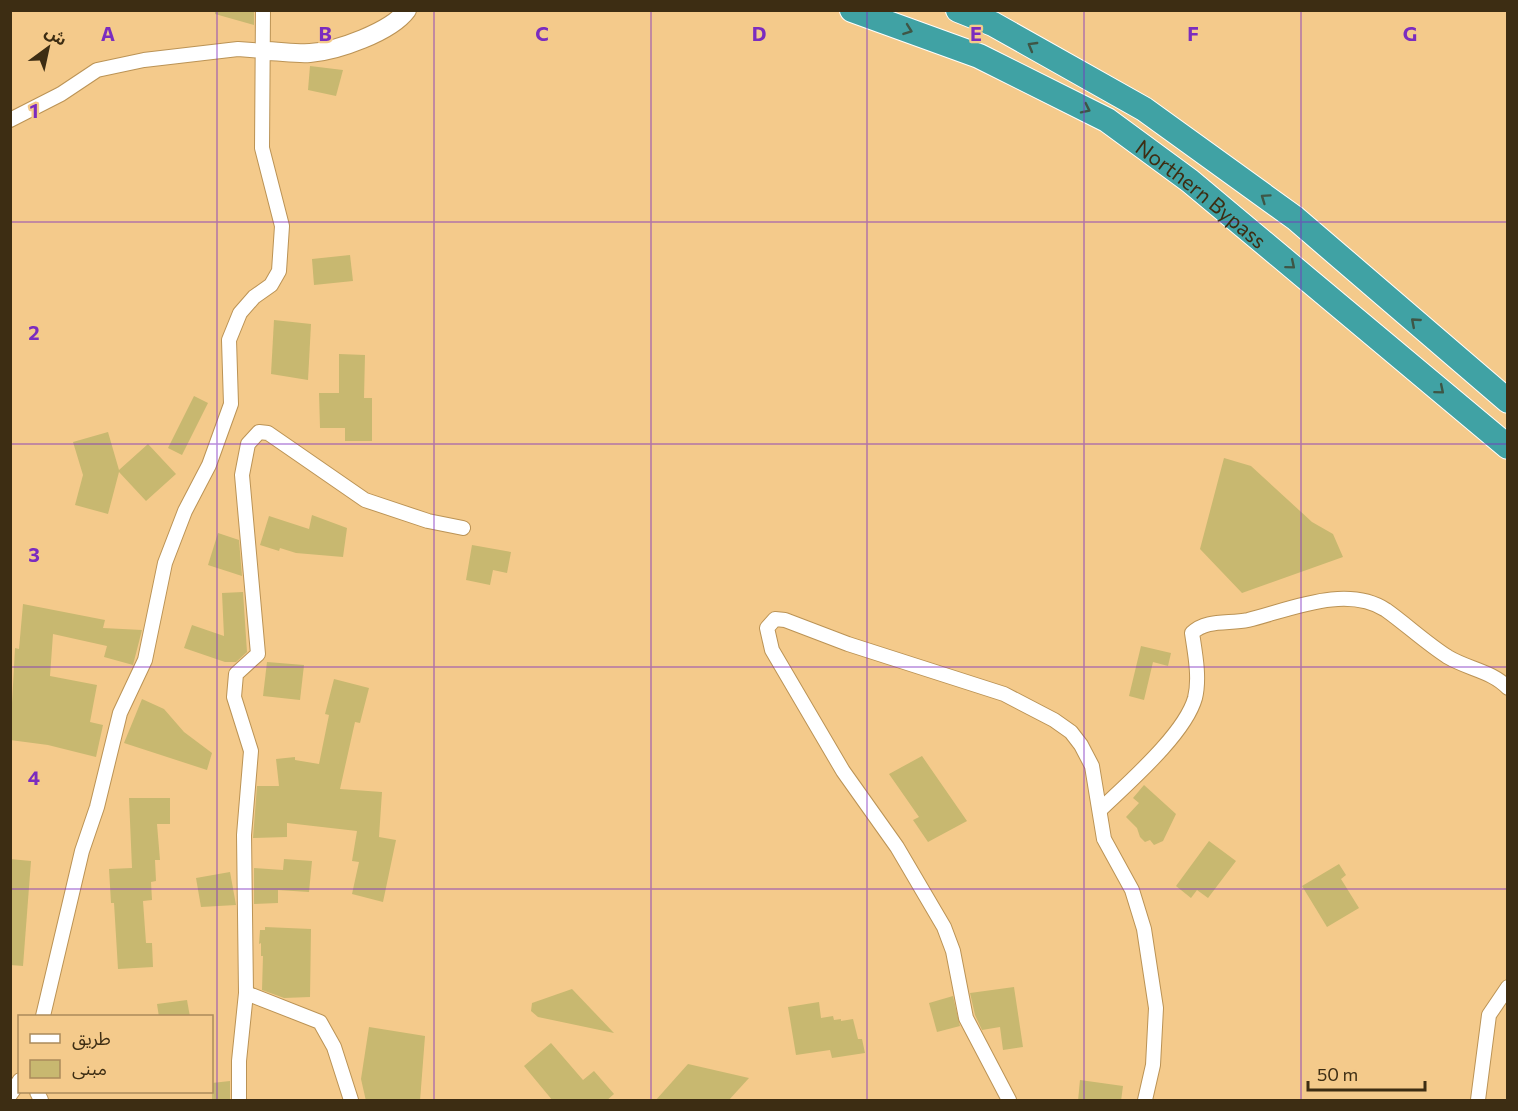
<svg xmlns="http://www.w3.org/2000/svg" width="1518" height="1111" font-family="Commissioner,'Noto Sans Arabic',sans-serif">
  <rect width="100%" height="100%" fill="#f4ca8b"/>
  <!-- building -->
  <g fill="#c8b870">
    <path d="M215,10H254V25L215,14Z"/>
    <path d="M310,66L343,70L336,96L308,90Z"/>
    <path d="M350,255L353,281L314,285L312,259Z"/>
    <path d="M274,320L311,324L308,380L271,374Z"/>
    <path d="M339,354L365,355L364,398H372V441H345V428H320L319,393H339Z"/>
    <path d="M194,396L208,403L182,455L168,448Z"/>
    <path d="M108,432L119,470L148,444L176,474L146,501L119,472L108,514L75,505L83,475L73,442Z"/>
    <path d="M1224,458L1251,466L1312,522L1333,534L1343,557L1242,593L1200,549Z"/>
    <path d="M312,515L347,528L343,557L296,553L280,548L279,551L260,545L269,516L309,529Z"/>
    <path d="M218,533L239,540L242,576L208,565Z"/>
    <path d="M472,545L511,552L507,573L493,570L490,585L466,580Z"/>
    <path d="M243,592L247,652L236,662H225L184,648L192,625L224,636L222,593Z"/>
    <path d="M23,604L105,620L103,628L142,630L133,665L104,657L107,646L53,634L50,676L97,685L90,722L103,725L96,757L48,745L10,740L15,648L19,649Z"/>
    <path d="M1141,646L1171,653L1168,666L1153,662L1144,700L1129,696Z"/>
    <path d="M267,662L304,665L300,700L263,696Z"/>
    <path d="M334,679L369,688L360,723L355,722L340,789L382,792L379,837L396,840L383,902L352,894L359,862L352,861L357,831L287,823V837L253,838L257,786H279L276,759L295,757V760L319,764L329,715L325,714Z"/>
    <path d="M142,699L164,709L184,732L212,753L207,770L124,743Z"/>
    <path d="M922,756L967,821L928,842L913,820L919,817L889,774Z"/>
    <path d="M1144,785L1176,814L1163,841L1154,845L1150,840L1145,842L1140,837L1137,828L1126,817L1139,803L1133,798Z"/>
    <path d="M129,798H170V824H157L160,860H155L156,881L151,882L152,900L143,901L146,943H152L153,967L118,969L114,903H111L109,869L132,868Z"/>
    <path d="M1209,841L1236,861L1208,898L1197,890L1191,898L1176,886Z"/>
    <path d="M10,859L31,861L23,966L10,965Z"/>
    <path d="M284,859L312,861L309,892L278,890V903L254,904V868L283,870Z"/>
    <path d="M1339,864L1346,875L1341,879L1359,908L1327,927L1302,886Z"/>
    <path d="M230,872L236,905L201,907L196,878Z"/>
    <path d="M265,927L311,929L310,997L284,998L262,990L263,956H261V943L259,944L260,930H265Z"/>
    <path d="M1014,987L1023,1047L1003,1050L1000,1027L982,1030L975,1015L970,993Z"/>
    <path d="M572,989L614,1033L538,1017L531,1011L532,1003Z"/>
    <path d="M953,996L960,1026L937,1032L929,1003Z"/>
    <path d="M187,1000L190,1017H159L157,1004Z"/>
    <path d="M819,1002L821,1018L833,1016L834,1020L841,1019V1021L853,1019L858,1039H862L865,1053L832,1058L830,1050L796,1055L788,1007Z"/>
    <path d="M369,1027L425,1036L420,1101H366L361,1079Z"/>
    <path d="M551,1043L583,1080L594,1071L614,1094L606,1101H553L524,1066Z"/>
    <path d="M688,1064L749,1078L728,1101H655Z"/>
    <path d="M1080,1080L1123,1086L1121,1101H1078Z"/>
    <path d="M230,1081V1101H212V1083Z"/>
  </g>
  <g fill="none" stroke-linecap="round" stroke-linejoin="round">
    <!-- street casing -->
    <g stroke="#bb9355" stroke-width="16">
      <g id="street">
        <path d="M10,120L61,94L97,70L144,60L238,49L264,51"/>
        <path d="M1100,810C1128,783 1185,734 1195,698C1200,678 1195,653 1192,633C1206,619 1229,624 1248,620C1289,610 1346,584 1386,610C1407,625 1426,643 1448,657C1468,669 1492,671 1508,688"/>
        <path d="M246,993L320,1022L334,1047L351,1100"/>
        <path d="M43,1016L82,851L97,807L120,713L145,660L165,563L185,511L209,465L231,404L229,340L240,313L254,297L271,285L279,271L282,226L262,148L263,10"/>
        <path d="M37,1092L41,1100"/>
        <path d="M10,1095L20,1080"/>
        <path d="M239,1100V1061L246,993L244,835L251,751L234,697L236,674L258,654L242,475L248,444L259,432L268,433L365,500L428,521L463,528"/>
        <path d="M1009,1100L966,1018L953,951L944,927L897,847L843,771L772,650L767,628L775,619L785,620L848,644L1004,694L1054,720L1071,732L1081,745L1092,766L1104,839L1132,890L1144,929L1156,1008L1153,1065L1145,1100"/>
        <path d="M1478,1100L1489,1015L1508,987"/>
      </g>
    </g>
    <!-- secondary casing -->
    <g stroke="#bb9355" stroke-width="20">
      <path id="secondary" d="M264,51C279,51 295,54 310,53C337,51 391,32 407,10"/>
    </g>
    <!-- highway casing -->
    <g stroke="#fff" stroke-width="26">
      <g id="highway">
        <path id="s1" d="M852,10L979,56L1107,120L1190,181L1508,447"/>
        <path d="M958,10L993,24L1144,109L1295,218L1508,401"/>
      </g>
    </g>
    <!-- street -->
    <use href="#street" stroke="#fff" stroke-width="14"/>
    <!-- secondary -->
    <use href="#secondary" stroke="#fff" stroke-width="18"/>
    <!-- highway -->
    <use href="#highway" stroke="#40a2a4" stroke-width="24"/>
  </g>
  <!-- one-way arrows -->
  <defs><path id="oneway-chevron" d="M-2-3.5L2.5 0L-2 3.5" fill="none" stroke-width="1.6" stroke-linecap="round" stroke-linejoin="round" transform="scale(1.5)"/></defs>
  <g stroke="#3e5646">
    <use href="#oneway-chevron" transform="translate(908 30) rotate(20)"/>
    <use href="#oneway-chevron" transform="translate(1032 46) rotate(-150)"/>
    <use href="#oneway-chevron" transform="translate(1086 109) rotate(26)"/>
    <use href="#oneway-chevron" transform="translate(1265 198) rotate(-145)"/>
    <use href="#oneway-chevron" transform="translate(1291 265) rotate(40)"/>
    <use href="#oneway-chevron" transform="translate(1415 322) rotate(-139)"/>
    <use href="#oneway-chevron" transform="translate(1440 390) rotate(40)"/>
  </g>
  <!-- grid -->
  <path fill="none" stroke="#7b2cbf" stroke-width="1.5" stroke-opacity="0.55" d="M217,10V1100M434,10V1100M651,10V1100M867,10V1100M1084,10V1100M1301,10V1100M10,222H1508M10,444H1508M10,667H1508M10,889H1508"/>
  <g text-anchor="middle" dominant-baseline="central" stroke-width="4.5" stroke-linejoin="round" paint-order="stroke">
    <!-- street labels -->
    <g font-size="21" fill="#3d2d13" stroke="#f4ca8b">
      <text stroke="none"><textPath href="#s1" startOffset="398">Northern Bypass</textPath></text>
    </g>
  </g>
  <g font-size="20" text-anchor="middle" font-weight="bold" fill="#7b2cbf" stroke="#f4ca8b" stroke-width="4.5" stroke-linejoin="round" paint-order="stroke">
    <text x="108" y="41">A</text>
    <text x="325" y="41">B</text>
    <text x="542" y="41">C</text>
    <text x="759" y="41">D</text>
    <text x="976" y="41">E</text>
    <text x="1193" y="41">F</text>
    <text x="1410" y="41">G</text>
    <text x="34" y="118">1</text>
    <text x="34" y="340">2</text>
    <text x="34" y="562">3</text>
    <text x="34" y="785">4</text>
  </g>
  <!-- border -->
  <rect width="1518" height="1111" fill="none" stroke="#3d2d13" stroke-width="24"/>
  <!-- legend -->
  <rect x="18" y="1015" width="195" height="78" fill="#f4ca8b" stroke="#ab8b5b" stroke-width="1.5"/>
  <rect x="30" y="1034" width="30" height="9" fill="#ffffff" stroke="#ab8b5b" stroke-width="1.5"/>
  <text x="72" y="1045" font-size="18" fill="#3d2d13">طريق</text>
  <rect x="30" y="1060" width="30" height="18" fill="#c8b870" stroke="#ab8b5b" stroke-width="1.5"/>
  <text x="72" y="1075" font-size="18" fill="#3d2d13">مبنى</text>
  <!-- north arrow -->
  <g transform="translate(48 48) rotate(33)" stroke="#f4ca8b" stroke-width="4.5" paint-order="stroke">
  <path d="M0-4.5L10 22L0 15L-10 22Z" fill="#3d2d13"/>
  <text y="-9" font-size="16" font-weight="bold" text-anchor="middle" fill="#3d2d13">ش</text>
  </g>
  <!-- scale -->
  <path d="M1308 1081v9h117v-9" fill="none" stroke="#3d2d13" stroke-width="3"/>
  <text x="1317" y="1081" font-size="18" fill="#3d2d13" stroke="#f4ca8b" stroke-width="4.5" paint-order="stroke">50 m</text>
</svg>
